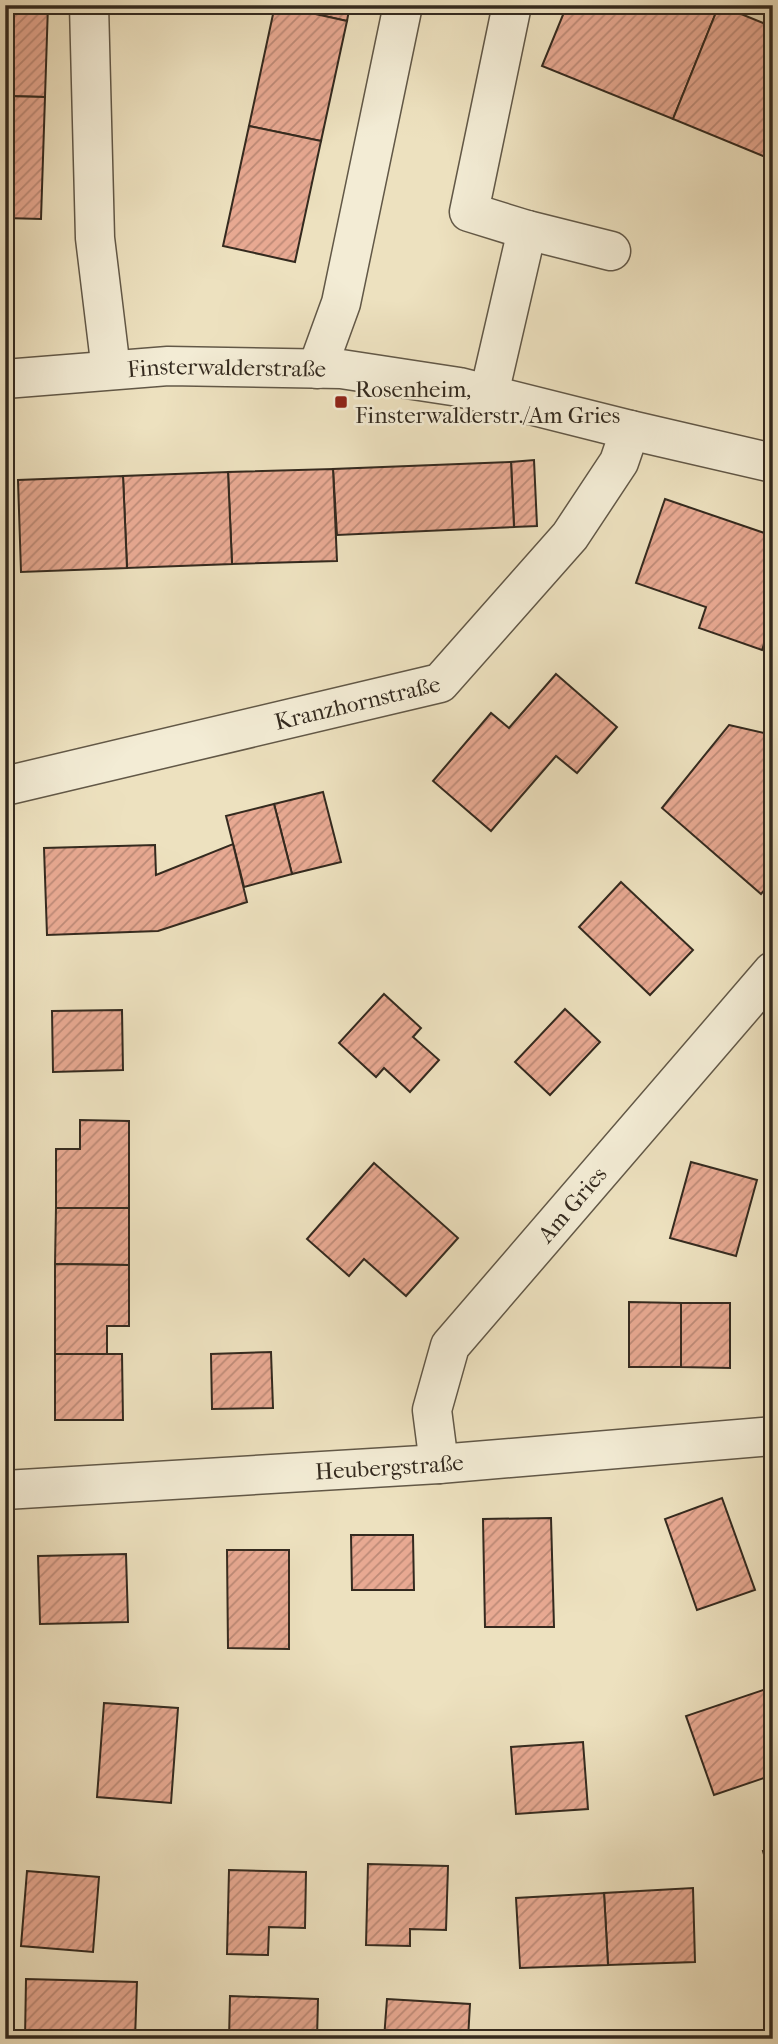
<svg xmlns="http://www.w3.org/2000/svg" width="778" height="2044" font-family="'IM FELL French Canon',serif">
  <defs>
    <pattern id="building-hatch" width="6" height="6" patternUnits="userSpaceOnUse" patternTransform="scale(1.75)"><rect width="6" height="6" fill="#e8a992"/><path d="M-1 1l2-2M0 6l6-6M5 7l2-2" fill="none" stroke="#bd8a77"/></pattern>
  </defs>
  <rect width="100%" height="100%" fill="#ede1bf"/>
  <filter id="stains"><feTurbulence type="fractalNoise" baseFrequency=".00286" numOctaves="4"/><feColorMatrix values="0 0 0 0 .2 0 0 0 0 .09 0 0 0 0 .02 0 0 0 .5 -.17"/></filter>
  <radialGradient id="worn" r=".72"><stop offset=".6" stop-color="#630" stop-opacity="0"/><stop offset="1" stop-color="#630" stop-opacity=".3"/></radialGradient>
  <!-- building -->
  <g fill="url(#building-hatch)" stroke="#342a1f" stroke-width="2">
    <path d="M5,5H48L45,97L5,96Z"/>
    <path d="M275,5H350L347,21Z"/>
    <path d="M275,5L347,21L321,141L249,126Z"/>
    <path d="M567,5H719L673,119L542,66Z"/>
    <path d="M719,5L773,27V160L673,119Z"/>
    <path d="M5,96L45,97L41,219L5,218Z"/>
    <path d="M249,126L321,141L295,262L223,246Z"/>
    <path d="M534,460L537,526L514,527L511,462Z"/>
    <path d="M511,462L514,527L337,535L333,469Z"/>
    <path d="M333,469L337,561L232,564L228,472Z"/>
    <path d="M228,472L232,564L127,568L123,476Z"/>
    <path d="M123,476L127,568L21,572L18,480Z"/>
    <path d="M665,499L773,536V618L762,650L699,628L706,607L636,583Z"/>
    <path d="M556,674L617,727L577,773L556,756L491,831L433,781L491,713L509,728Z"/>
    <path d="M729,725L773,735V880L761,894L662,808Z"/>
    <path d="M323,792L341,862L292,874L274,804Z"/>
    <path d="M274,804L292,874L244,887L226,816Z"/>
    <path d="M233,844L247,902L158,931L47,935L44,848L155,845L156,875Z"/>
    <path d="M621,882L693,950L650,995L579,927Z"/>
    <path d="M384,994L421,1028L413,1037L439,1060L410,1092L384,1068L376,1077L339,1043Z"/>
    <path d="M565,1009L600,1042L550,1095L515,1062Z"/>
    <path d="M122,1010L123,1070L53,1072L52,1011Z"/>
    <path d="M80,1120L129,1121V1208H56V1149H80Z"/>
    <path d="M691,1162L757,1180L736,1256L670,1238Z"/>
    <path d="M374,1163L458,1238L406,1296L364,1259L349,1276L307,1239Z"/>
    <path d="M56,1208H129V1265L55,1264Z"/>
    <path d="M55,1264L129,1265V1326H107V1355L55,1354Z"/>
    <path d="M629,1302L681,1303V1367H629Z"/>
    <path d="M681,1303H730V1368L681,1367Z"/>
    <path d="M271,1352L273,1408L212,1409L211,1354Z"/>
    <path d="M55,1354H122L123,1420H55Z"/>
    <path d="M722,1498L755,1590L697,1610L665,1519Z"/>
    <path d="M551,1518L554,1627H485L483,1519Z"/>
    <path d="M351,1535H413L414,1590H352Z"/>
    <path d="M227,1550H289V1649L228,1648Z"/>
    <path d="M126,1554L128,1622L40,1624L38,1556Z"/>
    <path d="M772,1687L773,1775L714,1795L686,1716Z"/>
    <path d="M104,1703L178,1708L171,1803L97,1797Z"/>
    <path d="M583,1742L588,1809L516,1814L511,1747Z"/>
    <path d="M773,1849V1886L763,1851Z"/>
    <path d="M368,1864L448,1866L446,1930L410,1929V1946L366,1945Z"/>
    <path d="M229,1870L306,1872L305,1928L269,1927L268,1955L227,1954Z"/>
    <path d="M27,1871L99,1877L93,1952L21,1946Z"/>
    <path d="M693,1888L695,1962L608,1965L604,1893Z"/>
    <path d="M604,1893L608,1965L520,1968L516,1898Z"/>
    <path d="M26,1979L137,1982L135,2039H25Z"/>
    <path d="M230,1996L318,1999L317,2039H229Z"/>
    <path d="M387,1999L470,2004L468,2039H384Z"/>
  </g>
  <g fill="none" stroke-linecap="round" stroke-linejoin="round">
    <!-- minor casing -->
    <g stroke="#625847" stroke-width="41">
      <g id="minor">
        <path d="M89,5L95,238L111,370"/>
        <path d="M512,5L469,212L527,230"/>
        <path d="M317,369L341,303L403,5"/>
        <path id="s1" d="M5,379L168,366L341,369L459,387L630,430L773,463"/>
        <path d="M489,394L527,230L611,251"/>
        <path id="s2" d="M5,786L440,683L570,536L619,462L630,430"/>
        <path id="s3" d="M439,1464L432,1410L450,1346L773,971"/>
        <path id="s4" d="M5,1490L439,1464L773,1436"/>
      </g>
    </g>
    <!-- minor -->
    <use href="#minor" stroke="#f3ecd5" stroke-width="38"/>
  </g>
  <!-- markers -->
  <rect fill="#8f2418" stroke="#f3ecd5" stroke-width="2.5" x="334" y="395" width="14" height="14" rx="3.5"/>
  <g text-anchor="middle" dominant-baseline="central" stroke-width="5" stroke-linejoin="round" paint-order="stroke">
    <!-- street labels -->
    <g font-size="23" fill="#342a1f" stroke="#f3ecd5">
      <text stroke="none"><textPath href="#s1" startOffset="222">Finsterwalderstraße</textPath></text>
      <text stroke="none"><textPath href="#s2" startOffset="362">Kranzhornstraße</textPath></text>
      <text stroke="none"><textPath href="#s3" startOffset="308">Am Gries</textPath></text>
      <text stroke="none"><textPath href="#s4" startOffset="385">Heubergstraße</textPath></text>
    </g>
    <!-- poi labels -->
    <g font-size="23" fill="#342a1f" stroke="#f3ecd5" text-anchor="start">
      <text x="355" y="389">Rosenheim,<tspan x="355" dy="26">Finsterwalderstr./Am Gries</tspan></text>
    </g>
  </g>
  <!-- margin -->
  <rect width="778" height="2044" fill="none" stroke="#ede1bf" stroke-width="28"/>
  <rect x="7" y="7" width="764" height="2030" fill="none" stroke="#342a1f" stroke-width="3.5"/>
  <rect x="14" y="14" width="750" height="2016" fill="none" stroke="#342a1f" stroke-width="2"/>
  <rect width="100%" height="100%" filter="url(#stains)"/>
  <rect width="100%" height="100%" fill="url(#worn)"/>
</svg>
